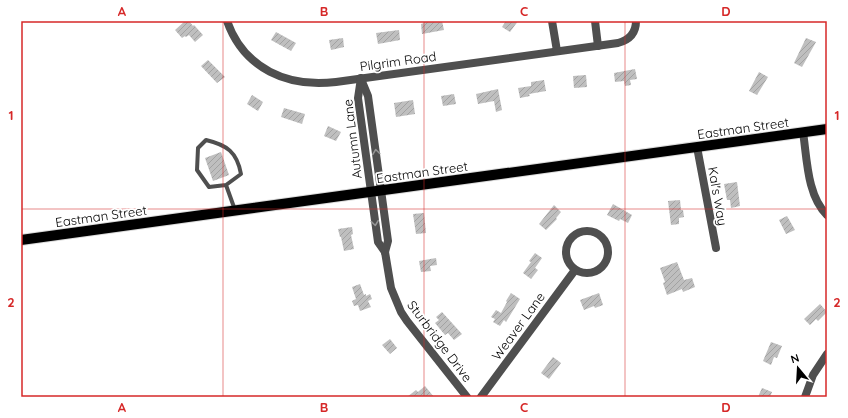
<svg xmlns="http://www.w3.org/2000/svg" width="848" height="418" font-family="Quicksand,sans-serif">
  <defs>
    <pattern id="building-hatch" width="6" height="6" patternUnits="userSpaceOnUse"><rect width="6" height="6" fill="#bfbfbf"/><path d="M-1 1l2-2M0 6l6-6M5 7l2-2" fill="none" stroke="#a2a2a2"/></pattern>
  </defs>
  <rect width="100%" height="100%" fill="#fff"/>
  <!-- building -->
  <g fill="url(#building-hatch)">
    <path d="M185,21H189L193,26L194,25L203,35L195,42L189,35L186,37L185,36L182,38L175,30Z"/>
    <path d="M423,21H429L430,22L442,21L444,30L422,34L421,24L424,23Z"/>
    <path d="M506,21H518L510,32L502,27Z"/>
    <path d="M399,30L400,40L378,44L376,33Z"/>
    <path d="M276,32L296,43L291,51L271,40Z"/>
    <path d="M343,38L344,47L331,50L329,40Z"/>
    <path d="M806,38L816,42L802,67L794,63Z"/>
    <path d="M208,60L225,77L217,83L201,66Z"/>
    <path d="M635,69L637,79L630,80L631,85L625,86L624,81L615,82L614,73Z"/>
    <path d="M759,72L768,77L757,95L749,91Z"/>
    <path d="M586,75L587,87L574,88L573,76Z"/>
    <path d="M544,80L546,91L529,94L530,96L520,98L518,88L531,86V82Z"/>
    <path d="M498,89L502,110L496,112L494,101L478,104L476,94Z"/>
    <path d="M454,94L456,104L443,106L441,96Z"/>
    <path d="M252,95L263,102L258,111L247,104Z"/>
    <path d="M413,100L415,114L396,117L394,103Z"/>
    <path d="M284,108L305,114L302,124L281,117Z"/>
    <path d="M328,126L341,132L336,141L324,136Z"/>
    <path d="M221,152L229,175L213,181L205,158Z"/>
    <path d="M737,182L740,206L731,208L730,200H727L724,184Z"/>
    <path d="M680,200L681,210H683L684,217L679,218V224L671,225L668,201Z"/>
    <path d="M613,204L632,215L628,223L620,219L619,221L607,215Z"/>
    <path d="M554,205L561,212L556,218L557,219L546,230L539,224Z"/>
    <path d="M424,213L426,233L416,234L413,214Z"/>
    <path d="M787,216L795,230L786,234L779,220Z"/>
    <path d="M352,227L353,234L351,235L354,249L344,251L341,237H340L338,229Z"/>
    <path d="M535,253L542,258L535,268L538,270L531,279L523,273L531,262L529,261Z"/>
    <path d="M436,258L437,265L430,266L431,271L421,272L419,261Z"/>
    <path d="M677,262L684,280L692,278L695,287L683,292L682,289L667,295L663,283L665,282L660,268Z"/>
    <path d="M360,284L364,295L366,294V296L370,294L372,299L368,301L371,307L360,311L358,305L354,306L352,301L356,299L352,287Z"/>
    <path d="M511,293L520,299L506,322L504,320L500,326L493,322L495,319L491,317L496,310L501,313L507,302L506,301Z"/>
    <path d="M599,293L603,305L595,308L594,306L584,310L580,300Z"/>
    <path d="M820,304L827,312L818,321L816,319L810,325L804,319Z"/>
    <path d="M442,312L462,334L454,340L448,333L445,335L435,323L439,320L436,317Z"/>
    <path d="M390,339L397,348L390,354L382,345Z"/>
    <path d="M771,342L782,346L777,358L774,357L771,365L763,361Z"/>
    <path d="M553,357L561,363L549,379L541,373Z"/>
    <path d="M425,386L434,397H407L416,390L418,392Z"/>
    <path d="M762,388L772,392L770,397H758Z"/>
  </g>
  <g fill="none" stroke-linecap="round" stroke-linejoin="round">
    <!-- primary casing -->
    <g stroke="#dbdbdb" stroke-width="12">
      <path id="primary" d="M21,240L827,129"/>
    </g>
    <!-- service -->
    <path stroke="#4f4f4f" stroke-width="4" d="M226,185L241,174C237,152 227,145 206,140L198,148L197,170L209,187L226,185L235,210"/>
    <!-- minor -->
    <g stroke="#4f4f4f" stroke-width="8">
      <path d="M227,21C244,69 288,88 336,82L618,43C629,40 636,33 636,21"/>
      <path d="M552,21L557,51"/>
      <path d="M595,21L598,46"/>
      <path d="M361,78L358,98L378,242L385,252L391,288L401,312L407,321L467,397"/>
      <path d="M361,79L368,96L388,241L385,252"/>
      <path d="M803,132C807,158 807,196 827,215"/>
      <path d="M697,147L716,248"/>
      <circle cx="587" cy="252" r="21"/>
      <path d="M481,397L575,270"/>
      <path d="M805,397L813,375L827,354"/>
    </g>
    <!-- primary -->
    <use href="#primary" stroke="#000" stroke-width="10"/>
  </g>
  <!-- one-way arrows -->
  <defs><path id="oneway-chevron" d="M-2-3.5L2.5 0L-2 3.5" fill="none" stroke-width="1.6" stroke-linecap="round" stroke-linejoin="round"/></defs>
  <g stroke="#959595">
    <use href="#oneway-chevron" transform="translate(376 152) rotate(-98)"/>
    <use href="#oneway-chevron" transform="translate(375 223) rotate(82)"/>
  </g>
  <!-- grid -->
  <path fill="none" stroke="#d62828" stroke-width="1" stroke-opacity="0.55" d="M223,21V397M424,21V397M625,21V397M21,209H827"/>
  <g text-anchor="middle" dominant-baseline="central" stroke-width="3.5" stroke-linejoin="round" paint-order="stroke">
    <!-- street labels -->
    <g font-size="13" fill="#000" stroke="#fff">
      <text transform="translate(398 61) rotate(-8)">Pilgrim Road</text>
      <text transform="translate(743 128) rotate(-8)">Eastman Street</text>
      <text transform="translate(352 139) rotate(-97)">Autumn Lane</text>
      <text transform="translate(422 172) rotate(-8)">Eastman Street</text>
      <text transform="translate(718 196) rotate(80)">Kal's Way</text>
      <text transform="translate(101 216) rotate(-8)">Eastman Street</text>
      <text transform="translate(518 326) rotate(-54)">Weaver Lane</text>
      <text transform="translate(440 341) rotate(53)">Sturbridge Drive</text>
    </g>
  </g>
  <!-- border -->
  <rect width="848" height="418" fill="none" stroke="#ffffff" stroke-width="44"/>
  <!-- north arrow -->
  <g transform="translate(798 368) rotate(342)" stroke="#ffffff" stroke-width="3" paint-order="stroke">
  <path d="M0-3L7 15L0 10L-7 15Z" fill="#000000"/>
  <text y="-6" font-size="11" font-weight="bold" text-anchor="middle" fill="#000000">N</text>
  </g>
  <rect x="22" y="22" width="804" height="374" fill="none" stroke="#d62828" stroke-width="1.5"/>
  <g font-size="13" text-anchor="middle" font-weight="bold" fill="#d62828">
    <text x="122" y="16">A</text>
    <text x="324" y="16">B</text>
    <text x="524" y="16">C</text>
    <text x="726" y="16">D</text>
    <text x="11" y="120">1</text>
    <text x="837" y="120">1</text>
    <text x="11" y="307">2</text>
    <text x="837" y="307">2</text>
    <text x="122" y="412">A</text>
    <text x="324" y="412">B</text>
    <text x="524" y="412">C</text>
    <text x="726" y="412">D</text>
  </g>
</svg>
